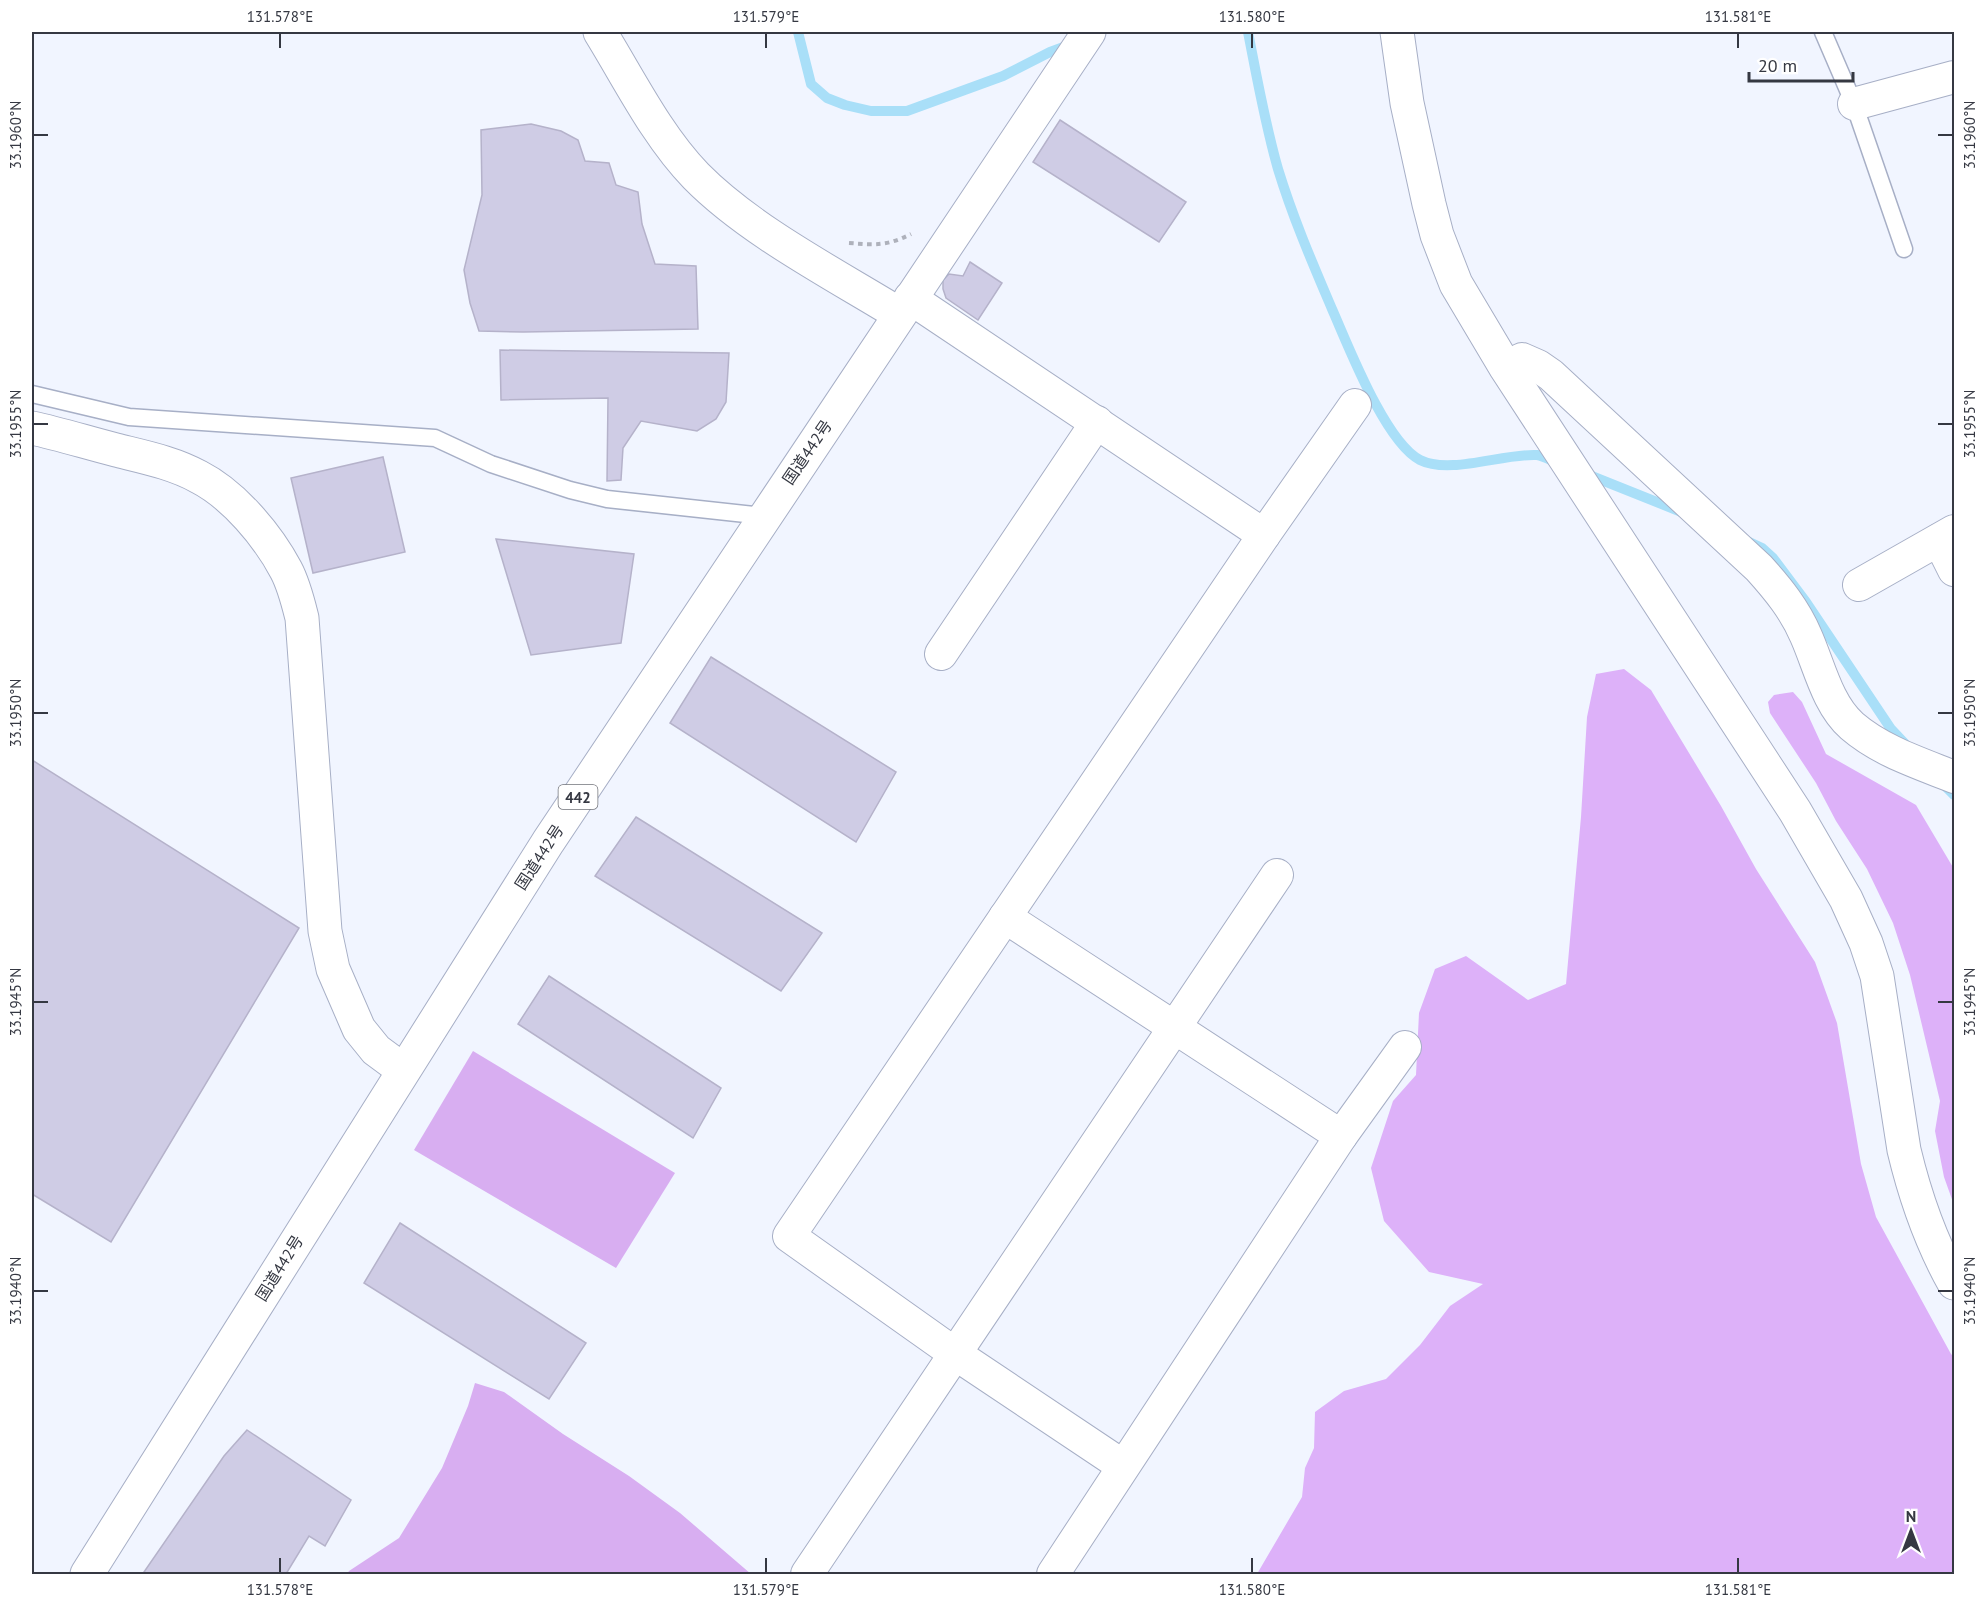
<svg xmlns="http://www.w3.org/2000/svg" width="1986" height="1606" font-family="'PT Sans','Noto Sans JP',sans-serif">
  <rect width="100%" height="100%" fill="#f1f5ff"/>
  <!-- green -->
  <g fill="#d8aef1">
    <path d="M473,1051L675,1173L616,1268L414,1150Z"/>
    <path d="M475,1383L504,1392L563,1434L629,1476L680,1513L751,1574H347L349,1571L399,1538L442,1468L468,1406Z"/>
  </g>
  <!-- forest -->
  <g fill="#ddb1f9">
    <path d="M1624,669L1651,690L1721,806L1756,869L1815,962L1837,1023L1861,1164L1876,1217L1951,1354L1954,1357V1574H1257L1302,1497L1305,1468L1314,1448L1315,1412L1344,1391L1386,1379L1420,1345L1450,1306L1483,1284L1429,1272L1384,1221L1371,1168L1393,1101L1416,1075L1419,1013L1435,969L1466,956L1528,1000L1566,984L1581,817L1587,717L1596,674Z"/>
    <path d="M1793,692L1802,702L1826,754L1916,805L1954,869V1205L1944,1177L1935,1131L1940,1101L1910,975L1893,923L1867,869L1836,821L1816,783L1770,713L1768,702L1774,695Z"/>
  </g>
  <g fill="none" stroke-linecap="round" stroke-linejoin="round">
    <!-- stream -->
    <g stroke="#a9dff8" stroke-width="10">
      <path d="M798,32L811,84L827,98L845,105L871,111H907L1003,76L1050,52L1069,45"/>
      <path d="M1248,32C1257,78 1265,124 1278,169C1293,218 1312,262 1332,309C1348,345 1385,442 1420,460C1450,475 1504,453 1537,455C1544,456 1552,461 1558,463"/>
      <path d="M1584,473L1684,513"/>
      <path d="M1747,541L1762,548L1773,558L1806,602L1891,729L1908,747"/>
      <path d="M1941,782L1954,795"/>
    </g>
  </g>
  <!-- building -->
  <g fill="#cfcce5" stroke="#b5b2ca" stroke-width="1.5">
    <path d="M1060,120L1186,202L1159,242L1033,162Z"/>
    <path d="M531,124L561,131L578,140L585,161L609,163L616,185L638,192L642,224L655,264L696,266L698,329L523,332L479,331L470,303L464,270L482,195L481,130Z"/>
    <path d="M970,262L1002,283L978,320L946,298L943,289V280L949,274L963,276Z"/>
    <path d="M500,350L729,353L726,402L716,419L697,431L641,421L623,448L621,480L607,481L608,398L501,400Z"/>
    <path d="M383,457L405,552L313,573L291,478Z"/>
    <path d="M496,539L634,554L621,643L531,655Z"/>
    <path d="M711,657L896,772L856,842L670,723Z"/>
    <path d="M32,760L299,928L111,1242L32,1194Z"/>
    <path d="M636,817L822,933L781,991L595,876Z"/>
    <path d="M549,976L721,1088L693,1138L518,1024Z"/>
    <path d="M400,1223L586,1343L549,1399L364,1283Z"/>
    <path d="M247,1430L351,1500L325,1546L309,1536L286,1574H148L144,1572L224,1456Z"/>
  </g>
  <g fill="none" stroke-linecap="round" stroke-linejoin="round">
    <!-- lane casing -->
    <g stroke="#a7afc6" stroke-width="19">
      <g id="lane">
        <path d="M1823,32L1854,104L1904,249"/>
        <path d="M32,394L129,417L435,438L491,464L570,490L607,499L764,516"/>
      </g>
    </g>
    <!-- street casing -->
    <g stroke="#a7afc6" stroke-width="34">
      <g id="street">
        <path d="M1854,104L1954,77"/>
        <path d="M910,298L1264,535"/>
        <path d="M1506,368L1522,359L1538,366L1551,375L1759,568C1778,589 1795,610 1806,636C1819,665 1827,704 1852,726C1881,751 1919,763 1954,777"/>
        <path d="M1939,540L1954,570"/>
        <path d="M1859,585L1954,531"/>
        <path d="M941,654L1097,422"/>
        <path d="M1005,917L1341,1136"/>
        <path d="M1123,1466L954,1353L789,1236L1264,535L1355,405"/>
        <path d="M807,1574L1277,875"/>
        <path d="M1053,1574L1341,1136L1405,1047"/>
      </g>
    </g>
    <!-- secondary casing -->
    <g stroke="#a7afc6" stroke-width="35">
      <g id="secondary">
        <path d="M600,32C629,79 657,136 696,176C749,230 834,274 899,314"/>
        <path d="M1397,32L1407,103L1429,204L1437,235L1456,284L1506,368L1795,811L1846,899L1866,943L1877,976L1904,1150C1915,1196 1931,1242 1954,1283"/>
        <path d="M32,428C60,434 88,443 116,450C144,457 174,463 199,477C234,495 268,536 286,570C294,585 298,602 302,618L325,931L333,969L359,1029L376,1050L403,1070"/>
      </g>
    </g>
    <!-- highway casing -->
    <g stroke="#a7afc6" stroke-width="35">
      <path id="highway" d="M87,1574L548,842L1089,32"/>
    </g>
    <!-- path -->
    <path stroke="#aeb1bb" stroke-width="4" stroke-dasharray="4.5 4.5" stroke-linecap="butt" d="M849,243C876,245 887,246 911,234"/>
    <!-- lane -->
    <use href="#lane" stroke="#fff" stroke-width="16"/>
    <!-- street -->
    <use href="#street" stroke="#fff" stroke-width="32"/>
    <!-- secondary -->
    <use href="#secondary" stroke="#fff" stroke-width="33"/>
    <!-- highway -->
    <use href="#highway" stroke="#fff" stroke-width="33"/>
  </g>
  <!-- ticks -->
  <path fill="none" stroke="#353842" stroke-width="2" d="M280,33V48M766,33V48M1252,33V48M1738,33V48M33,135H48M1938,135H1953M33,424H48M1938,424H1953M33,713H48M1938,713H1953M33,1002H48M1938,1002H1953M33,1291H48M1938,1291H1953M280,1558V1573M766,1558V1573M1252,1558V1573M1738,1558V1573"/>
  <g text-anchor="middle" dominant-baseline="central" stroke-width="6" stroke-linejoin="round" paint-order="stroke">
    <!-- shield labels -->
    <rect fill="#fff" stroke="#72747b" stroke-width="1.5" x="558.5" y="785" width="39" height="24" rx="4.5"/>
    <g font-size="15" font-weight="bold" fill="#353842">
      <text x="578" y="797">442</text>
    </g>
    <!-- street labels -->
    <g font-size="16" fill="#353842" stroke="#fff">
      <text transform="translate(807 452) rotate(-56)">国道442号</text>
      <text transform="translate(539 857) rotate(-57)">国道442号</text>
      <text transform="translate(279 1268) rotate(-58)">国道442号</text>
    </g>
  </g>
  <!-- border -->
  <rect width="1986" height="1606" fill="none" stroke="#ffffff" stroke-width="66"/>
  <!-- north arrow -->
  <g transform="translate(1911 1531)" stroke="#ffffff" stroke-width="4.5" paint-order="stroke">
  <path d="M0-4.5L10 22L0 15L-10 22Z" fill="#353842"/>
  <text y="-9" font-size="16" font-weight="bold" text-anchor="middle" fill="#353842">N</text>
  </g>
  <!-- scale -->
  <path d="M1749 72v9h104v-9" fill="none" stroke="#353842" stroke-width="3"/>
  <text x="1758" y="72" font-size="18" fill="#353842" stroke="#ffffff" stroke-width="4.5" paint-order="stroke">20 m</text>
  <rect x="33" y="33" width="1920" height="1540" fill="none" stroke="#353842" stroke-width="2"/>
  <g font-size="15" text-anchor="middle" fill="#353842">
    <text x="280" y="22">131.578°E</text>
    <text x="766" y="22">131.579°E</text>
    <text x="1252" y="22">131.580°E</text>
    <text x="1738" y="22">131.581°E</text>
    <text transform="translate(16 135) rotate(-90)" y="5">33.1960°N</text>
    <text transform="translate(1970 135) rotate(-90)" y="5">33.1960°N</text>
    <text transform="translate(16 424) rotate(-90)" y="5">33.1955°N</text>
    <text transform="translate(1970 424) rotate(-90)" y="5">33.1955°N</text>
    <text transform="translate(16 713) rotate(-90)" y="5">33.1950°N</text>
    <text transform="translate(1970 713) rotate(-90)" y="5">33.1950°N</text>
    <text transform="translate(16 1002) rotate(-90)" y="5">33.1945°N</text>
    <text transform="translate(1970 1002) rotate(-90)" y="5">33.1945°N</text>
    <text transform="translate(16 1291) rotate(-90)" y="5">33.1940°N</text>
    <text transform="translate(1970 1291) rotate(-90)" y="5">33.1940°N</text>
    <text x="280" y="1595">131.578°E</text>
    <text x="766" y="1595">131.579°E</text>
    <text x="1252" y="1595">131.580°E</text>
    <text x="1738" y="1595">131.581°E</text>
  </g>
</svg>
